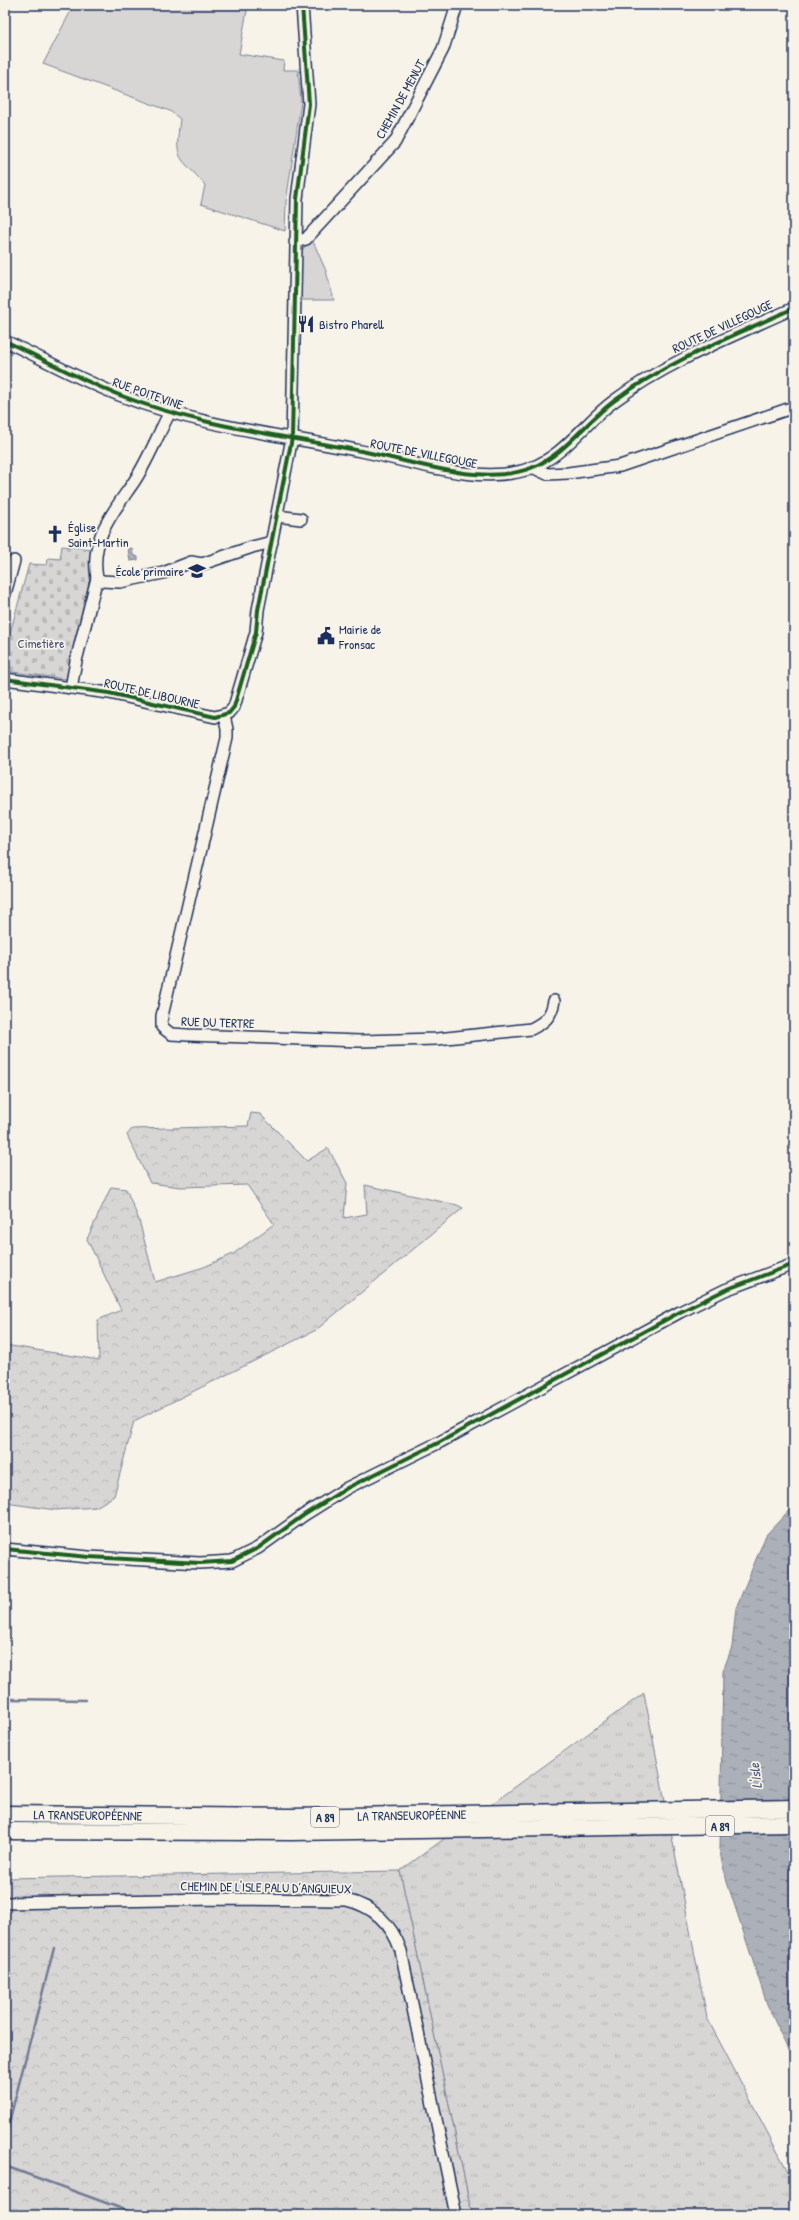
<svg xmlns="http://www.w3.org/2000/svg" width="799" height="2220" font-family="'Patrick Hand',sans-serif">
  <defs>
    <pattern id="grass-tufts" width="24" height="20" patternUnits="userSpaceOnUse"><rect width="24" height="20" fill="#d7d6d4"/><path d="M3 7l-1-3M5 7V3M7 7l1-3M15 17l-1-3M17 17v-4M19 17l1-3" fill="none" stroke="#b8b8b8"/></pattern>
    <pattern id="forest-crowns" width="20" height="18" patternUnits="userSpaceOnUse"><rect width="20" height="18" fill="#d7d6d4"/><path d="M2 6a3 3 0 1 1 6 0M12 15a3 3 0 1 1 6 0" fill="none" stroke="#b8b8b8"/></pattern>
    <pattern id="cemetery-stones" width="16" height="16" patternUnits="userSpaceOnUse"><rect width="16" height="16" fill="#d7d6d4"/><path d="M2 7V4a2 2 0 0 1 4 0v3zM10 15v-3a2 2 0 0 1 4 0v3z" fill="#b8b8b8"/></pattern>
    <pattern id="water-ripples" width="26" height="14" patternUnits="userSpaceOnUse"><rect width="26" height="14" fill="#acb0b9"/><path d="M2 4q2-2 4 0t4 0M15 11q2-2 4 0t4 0" fill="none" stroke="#8b909a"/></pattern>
  </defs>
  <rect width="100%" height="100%" fill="#f7f3e8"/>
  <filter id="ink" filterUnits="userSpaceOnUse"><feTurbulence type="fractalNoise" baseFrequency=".025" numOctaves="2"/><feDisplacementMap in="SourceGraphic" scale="8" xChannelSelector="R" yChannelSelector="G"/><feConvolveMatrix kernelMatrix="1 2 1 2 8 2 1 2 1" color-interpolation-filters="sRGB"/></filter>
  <g filter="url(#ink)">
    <!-- grass -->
    <path fill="url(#grass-tufts)" stroke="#798299" d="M644,1693L707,2018L794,2183V2215H472L400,1871Z"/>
    <!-- forest -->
    <g fill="url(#forest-crowns)" stroke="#798299">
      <path d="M251,1113L260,1114L307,1161L328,1148L347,1183L344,1218L367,1214L365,1185L457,1205L463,1208L316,1330L134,1421L114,1496L96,1507L56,1510L5,1503V1345L99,1360L98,1320L121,1310L87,1239L111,1187L126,1189L139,1220L155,1282L204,1267L233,1254L274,1224L247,1185L181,1187L150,1183L127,1135L132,1129L248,1126Z"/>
      <path d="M400,1871L472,2215H5V1878Z"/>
    </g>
    <!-- cemetery -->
    <path fill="url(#cemetery-stones)" stroke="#798299" d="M62,546L92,549L90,578L66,679L5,671V651L29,564L47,565L48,558L60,559Z"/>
    <!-- park -->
    <g fill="#d7d6d4" stroke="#798299">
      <path d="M74,5H248L239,54L284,61L283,70H298L301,102L286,202L285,231L201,204L205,185C179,154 174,164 180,119L170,111L43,64Z"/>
      <path d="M312,239L326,271L334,300H301V251Z"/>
    </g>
    <!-- water -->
    <g fill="url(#water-ripples)" stroke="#727c95">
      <path d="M132,548L133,555L138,557V560L130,561L128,549Z"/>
      <path d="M794,1505V2063L767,2004L727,1882L722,1862L720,1851L723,1671L732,1647L736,1608L766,1535Z"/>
    </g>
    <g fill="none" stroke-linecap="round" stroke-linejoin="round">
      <!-- stream -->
      <g stroke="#727c95" stroke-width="2.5">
        <path d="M5,1699L86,1700"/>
        <path d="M5,2138L54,1948"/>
        <path d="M5,2166L139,2215"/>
      </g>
      <!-- minor casing -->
      <g stroke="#1b2f5e" stroke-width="14">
        <g id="minor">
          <path d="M295,242L306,239L395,142L443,49L457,5"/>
          <path d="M5,341C44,359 82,381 122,396C198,426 281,435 361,451C411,461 482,487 531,468C565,455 585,422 614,401C668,361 733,336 794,308"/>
          <path d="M170,412C158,434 146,466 131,486C111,515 90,540 97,578L102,581L120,582L163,573L191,562L202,564L252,547L272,542"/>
          <path d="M532,467L547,474L568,473L620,466L794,407"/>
          <path d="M277,516L301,519"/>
          <path d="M5,594L14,561"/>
          <path d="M5,679L109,693L215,717L229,713L234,707L256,632L258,610L292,438L297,199L309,104L302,5"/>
          <path d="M71,688L76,661L97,578"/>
          <path d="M224,716L227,729V738L162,1016V1027L171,1034L188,1035L360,1041L437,1039L531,1029C545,1022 551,1017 554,1001"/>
          <path d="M5,1549L89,1557L200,1563L232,1561L258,1548L304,1515L347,1488L440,1442L680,1312L725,1290L794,1264"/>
          <path d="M5,1903L215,1899L346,1900C373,1906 392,1924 401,1951L456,2215"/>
        </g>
      </g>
      <!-- highway casing -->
      <g stroke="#1b2f5e" stroke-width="19">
        <g id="highway">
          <path id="s1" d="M5,1814L291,1817L794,1808"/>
          <path d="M5,1831L292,1832L794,1824"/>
        </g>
      </g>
      <!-- minor -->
      <use href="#minor" stroke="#f7f3e8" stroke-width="11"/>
      <!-- highway -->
      <use href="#highway" stroke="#f7f3e8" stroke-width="16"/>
      <!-- cycleway casing -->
      <g stroke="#f7f3e8" stroke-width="6">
        <g id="cycleway">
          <path d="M5,341C44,359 82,381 122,396C198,426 281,435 361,451C411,461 482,487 531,468C565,455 585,422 614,401C668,361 733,336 794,308"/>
          <path d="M5,679L109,693L215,717L229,713L234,707L256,632L258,610L292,438L297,199L309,104L302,5"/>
          <path d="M5,1549L89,1557L200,1563L232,1561L258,1548L304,1515L347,1488L440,1442L680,1312L725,1290L794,1264"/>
        </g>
      </g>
      <!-- cycleway -->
      <use href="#cycleway" stroke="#1b5e20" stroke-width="4"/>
    </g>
  </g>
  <!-- icons -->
  <defs>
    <g id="restaurant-bare" transform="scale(1.38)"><path d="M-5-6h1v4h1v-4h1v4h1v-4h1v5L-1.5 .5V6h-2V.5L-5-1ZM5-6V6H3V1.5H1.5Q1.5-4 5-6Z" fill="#1b2f5e" stroke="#f7f3e8" stroke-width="2.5" paint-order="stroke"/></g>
    <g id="church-bare" transform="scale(1.38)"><path d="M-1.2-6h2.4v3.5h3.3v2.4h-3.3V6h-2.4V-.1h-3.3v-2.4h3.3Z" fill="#1b2f5e" stroke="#f7f3e8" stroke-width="2.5" paint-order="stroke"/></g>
    <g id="school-bare" transform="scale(1.38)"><path d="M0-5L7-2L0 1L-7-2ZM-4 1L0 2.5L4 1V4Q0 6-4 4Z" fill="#1b2f5e" stroke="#f7f3e8" stroke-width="2.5" paint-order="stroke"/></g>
    <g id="civic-bare" transform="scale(1.38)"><path d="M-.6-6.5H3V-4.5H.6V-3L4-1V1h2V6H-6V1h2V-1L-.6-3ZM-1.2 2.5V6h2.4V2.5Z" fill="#1b2f5e" stroke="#f7f3e8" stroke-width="2.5" paint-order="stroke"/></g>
  </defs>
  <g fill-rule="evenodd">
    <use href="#restaurant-bare" x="306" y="324"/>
    <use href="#church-bare" x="55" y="534"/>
    <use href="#school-bare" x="197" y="571"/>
    <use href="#civic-bare" x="326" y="636"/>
  </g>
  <g text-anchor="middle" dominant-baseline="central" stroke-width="3.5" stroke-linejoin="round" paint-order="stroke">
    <!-- shield labels -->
    <g fill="#f7f3e8" stroke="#5d6a87" stroke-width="1">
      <rect x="311" y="1807" width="28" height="20" rx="3"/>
      <rect x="706" y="1816" width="28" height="20" rx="3"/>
    </g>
    <g font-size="12" font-weight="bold" fill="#1b2f5e">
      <text x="325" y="1817">A 89</text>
      <text x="720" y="1826">A 89</text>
    </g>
    <!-- street labels -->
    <g font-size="13" fill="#1b2f5e" stroke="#f7f3e8">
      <text transform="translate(400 99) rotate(-61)">CHEMIN DE MENUT</text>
      <text transform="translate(722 326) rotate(-25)">ROUTE DE VILLEGOUGE</text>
      <text transform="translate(148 393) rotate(19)">RUE POITEVINE</text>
      <text transform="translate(424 453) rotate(11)">ROUTE DE VILLEGOUGE</text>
      <text transform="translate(152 693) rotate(13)">ROUTE DE LIBOURNE</text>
      <text transform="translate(218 1022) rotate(2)">RUE DU TERTRE</text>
      <text stroke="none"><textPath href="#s1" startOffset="83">LA TRANSEUROPÉENNE</textPath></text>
      <text stroke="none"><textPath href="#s1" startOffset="407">LA TRANSEUROPÉENNE</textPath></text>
      <text transform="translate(266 1887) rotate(1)">CHEMIN DE L'ISLE PALU D’ANGUIEUX</text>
    </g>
    <!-- poi labels -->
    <g font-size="13" fill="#1b2f5e" stroke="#f7f3e8" text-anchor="start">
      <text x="319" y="324">Bistro Pharell</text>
      <text x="68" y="527">Église<tspan x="68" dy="15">Saint-Martin</tspan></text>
      <text x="184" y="571" text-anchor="end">École primaire</text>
      <text x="339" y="629">Mairie de<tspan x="339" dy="15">Fronsac</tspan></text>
    </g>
    <!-- park labels -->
    <g font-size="13" fill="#415076" stroke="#f7f3e8">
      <text x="41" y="643">Cimetière</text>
    </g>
    <!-- water labels -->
    <g font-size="14" font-style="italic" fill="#465679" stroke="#f7f3e8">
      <text transform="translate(755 1776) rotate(-97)">L'Isle</text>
    </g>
  </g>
  <!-- margin -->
  <rect width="799" height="2220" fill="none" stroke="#f7f3e8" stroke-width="20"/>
  <rect x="10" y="10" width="779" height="2200" fill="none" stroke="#1b2f5e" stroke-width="1.5" filter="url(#ink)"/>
</svg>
